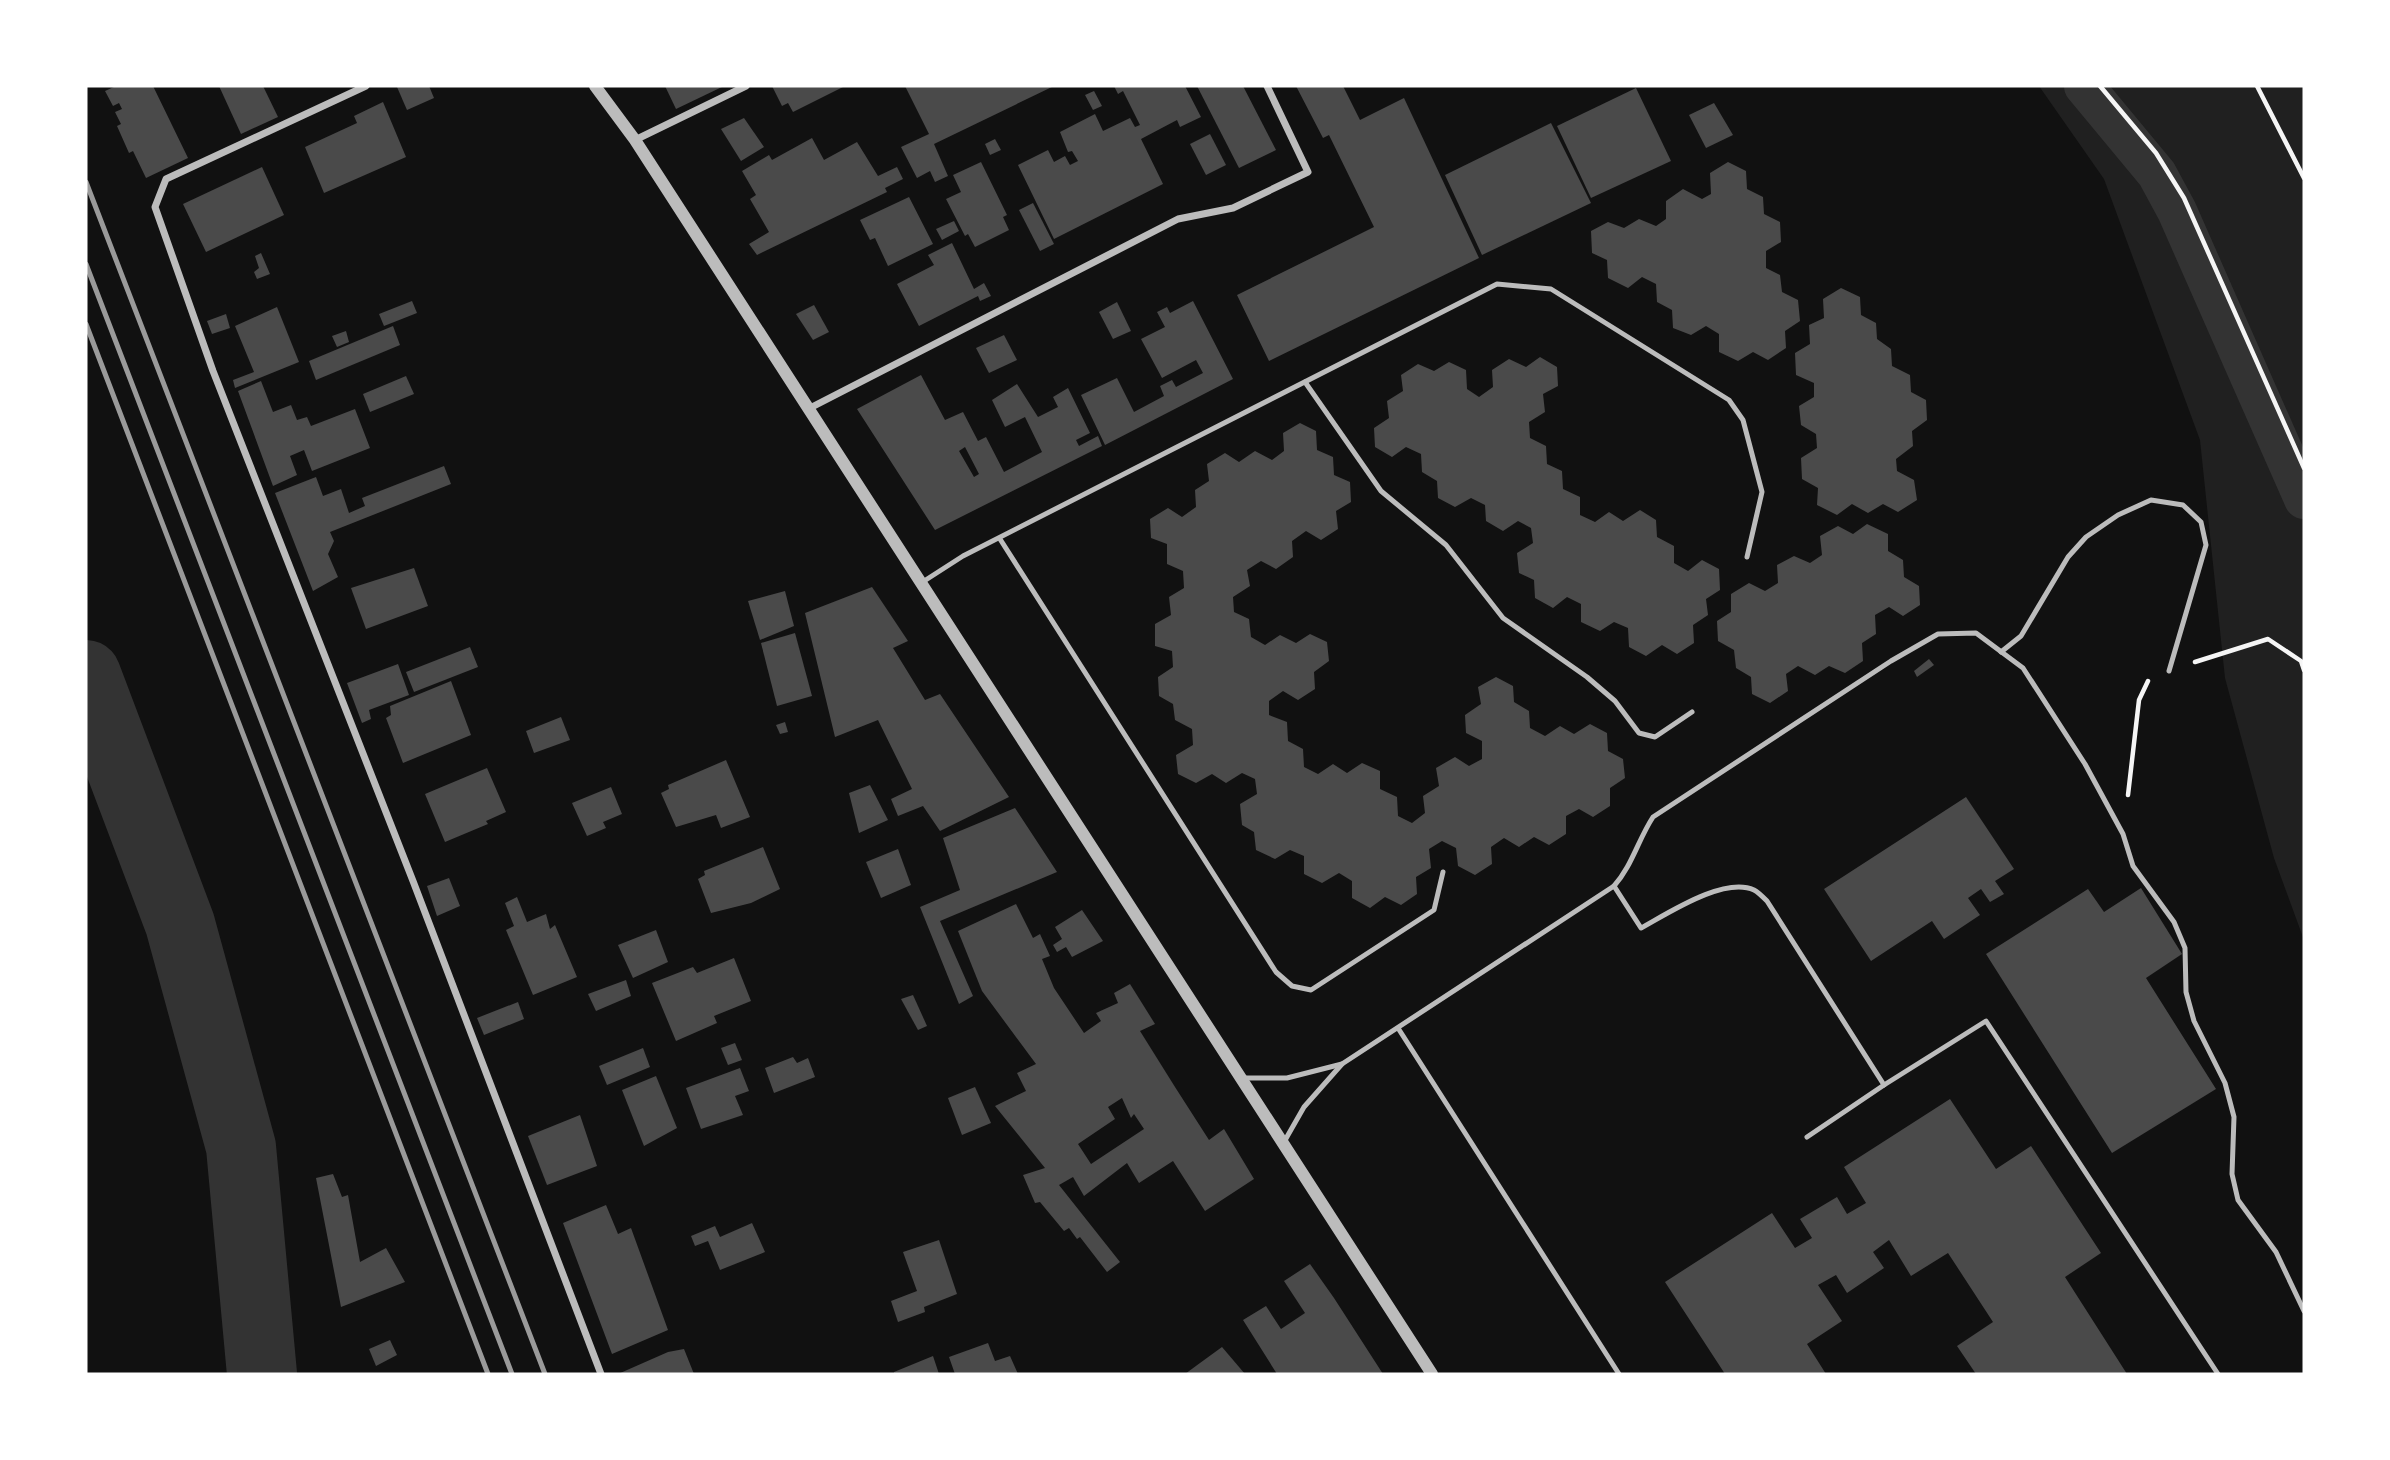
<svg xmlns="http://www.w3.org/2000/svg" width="2390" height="1460" font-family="Poppins,sans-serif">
  <rect width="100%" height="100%" fill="#111"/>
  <!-- green -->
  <path fill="#202020" d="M2039,86H2304V940L2274,858L2225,678L2200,440L2104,179Z"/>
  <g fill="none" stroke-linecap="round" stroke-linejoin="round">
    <!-- canal -->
    <path stroke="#333" stroke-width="40" d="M2084,86L2157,174L2177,211L2304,499"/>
    <!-- river -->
    <path stroke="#333" stroke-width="70" d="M86,675L180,924L241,1147L262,1374"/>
  </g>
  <!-- building -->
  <g fill="#4a4a4a" fill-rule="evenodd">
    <path d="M116,86H153L188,158L146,178L133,151L129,153L117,126L121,124L115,112L122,109L119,103L113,106L105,91Z"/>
    <path d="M219,86H263L278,117L241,134Z"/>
    <path d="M401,86H429L434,98L407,110L397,87Z"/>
    <path d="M665,86H724L676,109Z"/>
    <path d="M772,86H845L793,112L788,103L782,106Z"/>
    <path d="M905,86H1054L934,144L948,176L935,182L930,171L917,178L901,147L929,134Z"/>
    <path d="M1114,86H1185L1201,117L1180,127L1177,120L1141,139L1163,184L1054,239L1018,165L1048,150L1054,162L1065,156L1070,165L1078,161L1072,151L1068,152L1060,132L1095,114L1103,131L1130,118L1135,127L1140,125L1123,91L1118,94Z"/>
    <path d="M1197,86H1243L1276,150L1239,168Z"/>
    <path d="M1296,86H1343L1360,120L1404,98L1479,258L1269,361L1237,295L1374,227L1329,135L1323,138Z"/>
    <path d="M1636,88L1671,161L1591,198L1557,126Z"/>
    <path d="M1094,91L1102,106L1093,110L1085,95Z"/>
    <path d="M383,102L406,157L324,193L305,147L357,123L354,116Z"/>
    <path d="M1714,103L1733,135L1706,148L1689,115Z"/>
    <path d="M744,118L764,147L741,161L721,129Z"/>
    <path d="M1551,123L1591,203L1482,255L1445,175Z"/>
    <path d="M1210,134L1226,165L1206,175L1190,144Z"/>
    <path d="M812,138L824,160L857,142L878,176L897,167L903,179L885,188L887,192L757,255L749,244L769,232L750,199L756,195L742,171L769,155L772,160Z"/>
    <path d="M995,139L1001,150L990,155L985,144Z"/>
    <path d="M981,162L1007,215L1003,217L1009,230L975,247L968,234L965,236L946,199L961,192L953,175Z"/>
    <path d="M1728,162L1746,171L1747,189L1763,197L1764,214L1780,222L1781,242L1766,251V268L1780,275L1782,292L1798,300L1800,321L1785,331L1786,348L1768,360L1753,352L1738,361L1719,352V334L1706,326L1691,335L1673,328L1672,310L1657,302L1656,284L1642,277L1628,288L1608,278L1607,260L1592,253L1591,231L1608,222L1624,228L1639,219L1656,226L1666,219V201L1683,189L1702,199L1711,194L1710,173Z"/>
    <path d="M262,167L284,215L206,252L183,204Z"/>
    <path d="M909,197L933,244L888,266L875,238L870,240L860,220Z"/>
    <path d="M1033,203L1054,244L1040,251L1019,210Z"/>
    <path d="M954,221L959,231L942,240L936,229Z"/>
    <path d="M952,243L974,289L984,283L991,296L980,301L978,296L919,326L897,284L934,265L928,255Z"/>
    <path d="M261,253L270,274L257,279L254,272L259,268L255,256Z"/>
    <path d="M1841,288L1860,297L1861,315L1876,323L1877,339L1891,349L1892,366L1910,375L1911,392L1926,400L1927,420L1912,431L1913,446L1896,459L1897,471L1914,480L1917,500L1898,512L1883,504L1868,513L1852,504L1837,515L1817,505L1818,488L1802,479L1801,458L1817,448L1816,434L1801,425L1799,406L1814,397V383L1796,375L1795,353L1810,344L1809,325L1824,318L1823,299Z"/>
    <path d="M412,301L417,313L384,326L379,314Z"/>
    <path d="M1193,301L1233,379L1105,445L1081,395L1117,378L1134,412L1164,396L1160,386L1172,380L1176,387L1203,373L1196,360L1162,378L1141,339L1165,327L1157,312L1167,307L1170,313Z"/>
    <path d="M1117,302L1131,331L1113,339L1099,312Z"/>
    <path d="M814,305L829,332L813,340L796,314Z"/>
    <path d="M277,307L299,362L235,388L233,380L254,372L235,326Z"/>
    <path d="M226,314L230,328L212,334L207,321Z"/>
    <path d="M393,326L400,345L316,380L309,361Z"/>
    <path d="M346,331L349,342L337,347L332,336Z"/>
    <path d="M1004,335L1017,360L989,373L976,348Z"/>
    <path d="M1540,357L1557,367L1558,386L1543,394L1545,412L1529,422L1530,438L1546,446L1547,464L1562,471L1563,489L1580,497V515L1595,522L1609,512L1623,521L1640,510L1656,520L1657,537L1674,546V563L1688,571L1702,560L1719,569L1720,590L1706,599L1708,615L1693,625L1694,643L1677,654L1662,645L1646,656L1629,647L1628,628L1614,622L1600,631L1581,622V604L1567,597L1553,608L1535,598L1534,580L1519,573L1517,553L1533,543L1531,528L1518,521L1503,531L1486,521L1485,505L1471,498L1455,507L1438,498L1437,481L1422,472L1421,454L1406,447L1392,457L1375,447L1374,428L1389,418L1387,401L1403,391L1401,375L1418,364L1434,371L1449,362L1466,370L1467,389L1479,397L1493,387L1492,370L1509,359L1526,367Z"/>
    <path d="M921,375L945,420L963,412L978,441L986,437L1004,472L1042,452L1025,417L1005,427L992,400L1017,384L1038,417L1058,407L1053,397L1068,388L1090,433L1076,440L1079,446L1098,436L1102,446L935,530L857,409ZM965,447L979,474L974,477L959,451Z"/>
    <path d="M406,376L414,394L370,412L363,394Z"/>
    <path d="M261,381L273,412L291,405L297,420L307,417L311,426L355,409L370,448L312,471L304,450L290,456L297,475L273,486L238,391Z"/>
    <path d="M1300,423L1316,431L1317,450L1333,457L1334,475L1350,482L1351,502L1336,511L1338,529L1321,540L1306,531L1292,541L1293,557L1276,569L1261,561L1247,570L1250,586L1233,597L1234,612L1249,619L1251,637L1265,645L1280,635L1296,643L1310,634L1327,642L1329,661L1314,672L1315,689L1298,700L1283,691L1269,701V715L1287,722L1288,741L1303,749L1304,767L1318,774L1333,764L1347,773L1362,763L1380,771V789L1397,797L1398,816L1412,823L1425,813L1423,796L1439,786L1436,768L1455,757L1469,766L1482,759V741L1466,733L1465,715L1481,704L1478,687L1496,677L1513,686L1514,702L1529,711L1530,728L1545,736L1560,726L1574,734L1590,724L1607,733L1608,751L1623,759L1625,778L1610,788V806L1593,817L1579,809L1566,816V834L1549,845L1534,837L1519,847L1504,838L1491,847L1492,864L1475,875L1458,866L1456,848L1442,841L1429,849L1431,868L1416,877L1417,894L1401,905L1385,897L1370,908L1352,898V881L1339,873L1322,883L1304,874V856L1290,850L1275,859L1256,850L1254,832L1242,825L1240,804L1257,794L1255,779L1242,773L1226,783L1212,774L1196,783L1178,774L1176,755L1193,745L1192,729L1175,720L1173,704L1159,696L1158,677L1173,667L1172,651L1155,646V624L1171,615L1169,597L1184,588L1183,571L1167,564V544L1151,538L1150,519L1168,508L1182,517L1196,507L1195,490L1209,481L1207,464L1225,453L1239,462L1255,451L1272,460L1284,451L1283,433Z"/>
    <path d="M444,466L451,484L330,532L334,541L328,554L338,577L313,591L275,493L316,477L323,496L341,489L349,513L365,506L362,498Z"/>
    <path d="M1867,524L1888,534V551L1903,560L1904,577L1919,586L1920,605L1903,616L1889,607L1875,615L1876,634L1862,643L1863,661L1845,673L1829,666L1815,675L1798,666L1786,674L1788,691L1770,703L1752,694L1751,677L1736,668L1734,650L1718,641L1717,621L1731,612V594L1749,583L1765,591L1778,583L1777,565L1794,556L1810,563L1822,555L1820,536L1838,526L1853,534Z"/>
    <path d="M414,568L428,606L366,629L351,588Z"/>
    <path d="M872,587L908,641L893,648L925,700L940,694L1009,797L940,831L923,806L898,816L891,799L912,789L878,720L835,737L805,613Z"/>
    <path d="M785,591L794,626L760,640L748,601Z"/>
    <path d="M795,633L812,696L777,706L761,643Z"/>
    <path d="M470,647L478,667L414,692L406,672Z"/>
    <path d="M1929,659L1934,665L1917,677L1914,671Z"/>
    <path d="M398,664L409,695L369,710L371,719L362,723L347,683Z"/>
    <path d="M451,681L471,735L403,763L386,718L391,715L390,706Z"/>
    <path d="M561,717L570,740L534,753L526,731Z"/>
    <path d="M785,722L788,732L780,734L776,725Z"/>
    <path d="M726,760L750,817L721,828L716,815L676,827L661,793L669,789L668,785Z"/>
    <path d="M487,768L506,812L486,821L488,824L445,842L425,794Z"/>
    <path d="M870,785L888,820L859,833L849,793Z"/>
    <path d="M611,787L622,814L603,822L606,828L587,836L572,803Z"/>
    <path d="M1966,797L2014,869L1995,881L2004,894L1990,902L1981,889L1968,898L1980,915L1944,939L1932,921L1871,961L1824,889Z"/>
    <path d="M1015,808L1057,872L940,921L973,996L959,1004L920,907L960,890L943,838Z"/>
    <path d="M763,847L780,889L751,903L711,913L698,879L705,875L704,871Z"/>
    <path d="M898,849L911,885L881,898L866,862Z"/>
    <path d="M449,878L460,906L437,916L427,886Z"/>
    <path d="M2141,888L2182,954L2146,978L2216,1089L2112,1153L1986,954L2088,889L2104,912Z"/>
    <path d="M517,897L527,922L546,914L550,929L555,925L577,977L533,995L506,930L514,926L505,903Z"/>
    <path d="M1016,904L1033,938L1040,934L1050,956L1042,959L1054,988L1084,1033L1101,1021L1096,1013L1118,1003L1114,993L1130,984L1155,1024L1140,1031L1175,1087L1209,1140L1224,1129L1254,1179L1205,1211L1173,1161L1139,1183L1127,1163L1084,1196L1073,1177L1059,1185L1120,1262L1107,1272L1080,1237L1077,1239L1069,1228L1064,1231L1040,1202L1035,1203L1023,1175L1045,1168L995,1106L1026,1091L1017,1073L1036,1064L982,991L958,931ZM1122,1098L1131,1118L1134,1114L1144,1129L1091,1164L1078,1144L1115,1119L1108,1107Z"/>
    <path d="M1082,910L1103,941L1072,957L1066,947L1057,952L1053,945L1062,939L1055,927Z"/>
    <path d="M656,930L668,962L633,978L618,945Z"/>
    <path d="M734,958L751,1001L714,1016L717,1023L676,1041L652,983L693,967L697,973Z"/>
    <path d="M626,980L631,996L596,1011L588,994Z"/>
    <path d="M913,995L927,1026L918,1030L901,999Z"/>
    <path d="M518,1002L524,1019L484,1035L477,1018Z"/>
    <path d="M735,1043L742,1060L728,1065L721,1048Z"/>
    <path d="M643,1048L650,1067L607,1085L599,1066Z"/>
    <path d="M793,1057L797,1063L808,1058L815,1077L774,1093L765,1068Z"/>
    <path d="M740,1068L749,1091L735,1096L743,1115L701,1129L686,1088Z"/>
    <path d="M656,1076L677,1128L644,1146L622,1090Z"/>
    <path d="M975,1087L991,1123L962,1135L948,1098Z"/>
    <path d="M1950,1099L1996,1169L2031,1146L2101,1253L2065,1277L2127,1374H1976L1957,1346L1993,1322L1948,1253L1911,1276L1889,1240L1873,1252L1884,1268L1847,1293L1836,1275L1818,1285L1842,1321L1807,1344L1826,1374H1725L1665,1282L1772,1213L1795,1248L1812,1238L1800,1219L1837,1197L1847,1214L1866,1203L1844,1167Z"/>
    <path d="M580,1115L597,1166L547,1185L528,1136Z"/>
    <path d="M333,1174L342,1197L348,1195L360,1262L386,1248L405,1282L341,1307L316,1178Z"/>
    <path d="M606,1205L618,1234L631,1228L668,1330L612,1354L563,1223Z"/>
    <path d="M752,1223L765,1252L720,1270L708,1241L695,1246L691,1236L715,1226L720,1237Z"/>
    <path d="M939,1240L957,1294L924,1307L925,1312L898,1322L891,1301L917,1291L903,1252Z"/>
    <path d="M1310,1264L1334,1298L1383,1374H1277L1243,1320L1266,1306L1281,1329L1305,1313L1284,1281Z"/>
    <path d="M390,1340L397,1355L376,1366L369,1349Z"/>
    <path d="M988,1343L995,1361L1010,1356L1018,1374H955L949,1357Z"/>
    <path d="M1222,1347L1245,1374H1185L1200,1363Z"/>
    <path d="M684,1349L694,1374H618L668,1352Z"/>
    <path d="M933,1356L939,1374H894V1372Z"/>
  </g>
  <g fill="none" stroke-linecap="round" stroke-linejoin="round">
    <!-- path -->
    <g stroke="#f5f5f5" stroke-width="4.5">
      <path d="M2100,86L2156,153L2184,198L2304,468"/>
      <path d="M2257,86L2304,178"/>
      <path d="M2195,662L2268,639L2301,661L2304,670"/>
      <path d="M2128,795L2139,700L2148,681"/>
    </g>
    <!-- service -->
    <g stroke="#bcbcbc" stroke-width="5">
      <path d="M1305,382L1381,491L1446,545L1503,618L1587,677L1615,701L1639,733L1655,737L1692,712"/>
      <path d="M1000,539L1276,972L1292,986L1311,990L1434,910L1443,872"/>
      <path d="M921,583L963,556L1497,284L1551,289L1729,400L1743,420L1762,492L1747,557"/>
      <path d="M2001,652L2021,636L2068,557L2086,537L2118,515L2151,500L2183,505L2201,522L2206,545L2169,671"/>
      <path d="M1614,886C1632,866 1638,840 1653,817L1891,661L1938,634L1976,633L2023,668L2085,764L2123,834L2133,866L2174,922L2185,948L2186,992L2194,1021L2225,1083L2234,1117L2232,1174L2238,1200L2276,1252L2304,1311"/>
      <path d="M1398,1028L1619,1374"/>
      <path d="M1242,1078H1287L1342,1064"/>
      <path d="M1807,1137L1884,1085"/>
      <path d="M1284,1142L1304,1107L1342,1064L1614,886L1641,928C1667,914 1724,876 1754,890C1758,892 1763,897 1767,901L1884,1085L1986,1021L2218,1374"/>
    </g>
    <!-- minor -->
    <g stroke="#bcbcbc" stroke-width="7">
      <path d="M366,86L166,179L155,207L213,371L413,881L601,1374"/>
      <path d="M635,140L746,86"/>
      <path d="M808,409L1178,219L1233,208L1308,172L1267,86"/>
    </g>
    <!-- tertiary -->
    <path stroke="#bcbcbc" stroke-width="12" d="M595,86L635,140L1432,1374"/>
    <!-- rail -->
    <g stroke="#9a9a9a" stroke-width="5">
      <path d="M86,182L545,1374"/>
      <path d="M86,264L512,1374"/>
      <path d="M86,324L488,1374"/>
    </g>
  </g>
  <!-- border -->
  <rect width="2390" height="1460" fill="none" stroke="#ffffff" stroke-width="175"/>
</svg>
